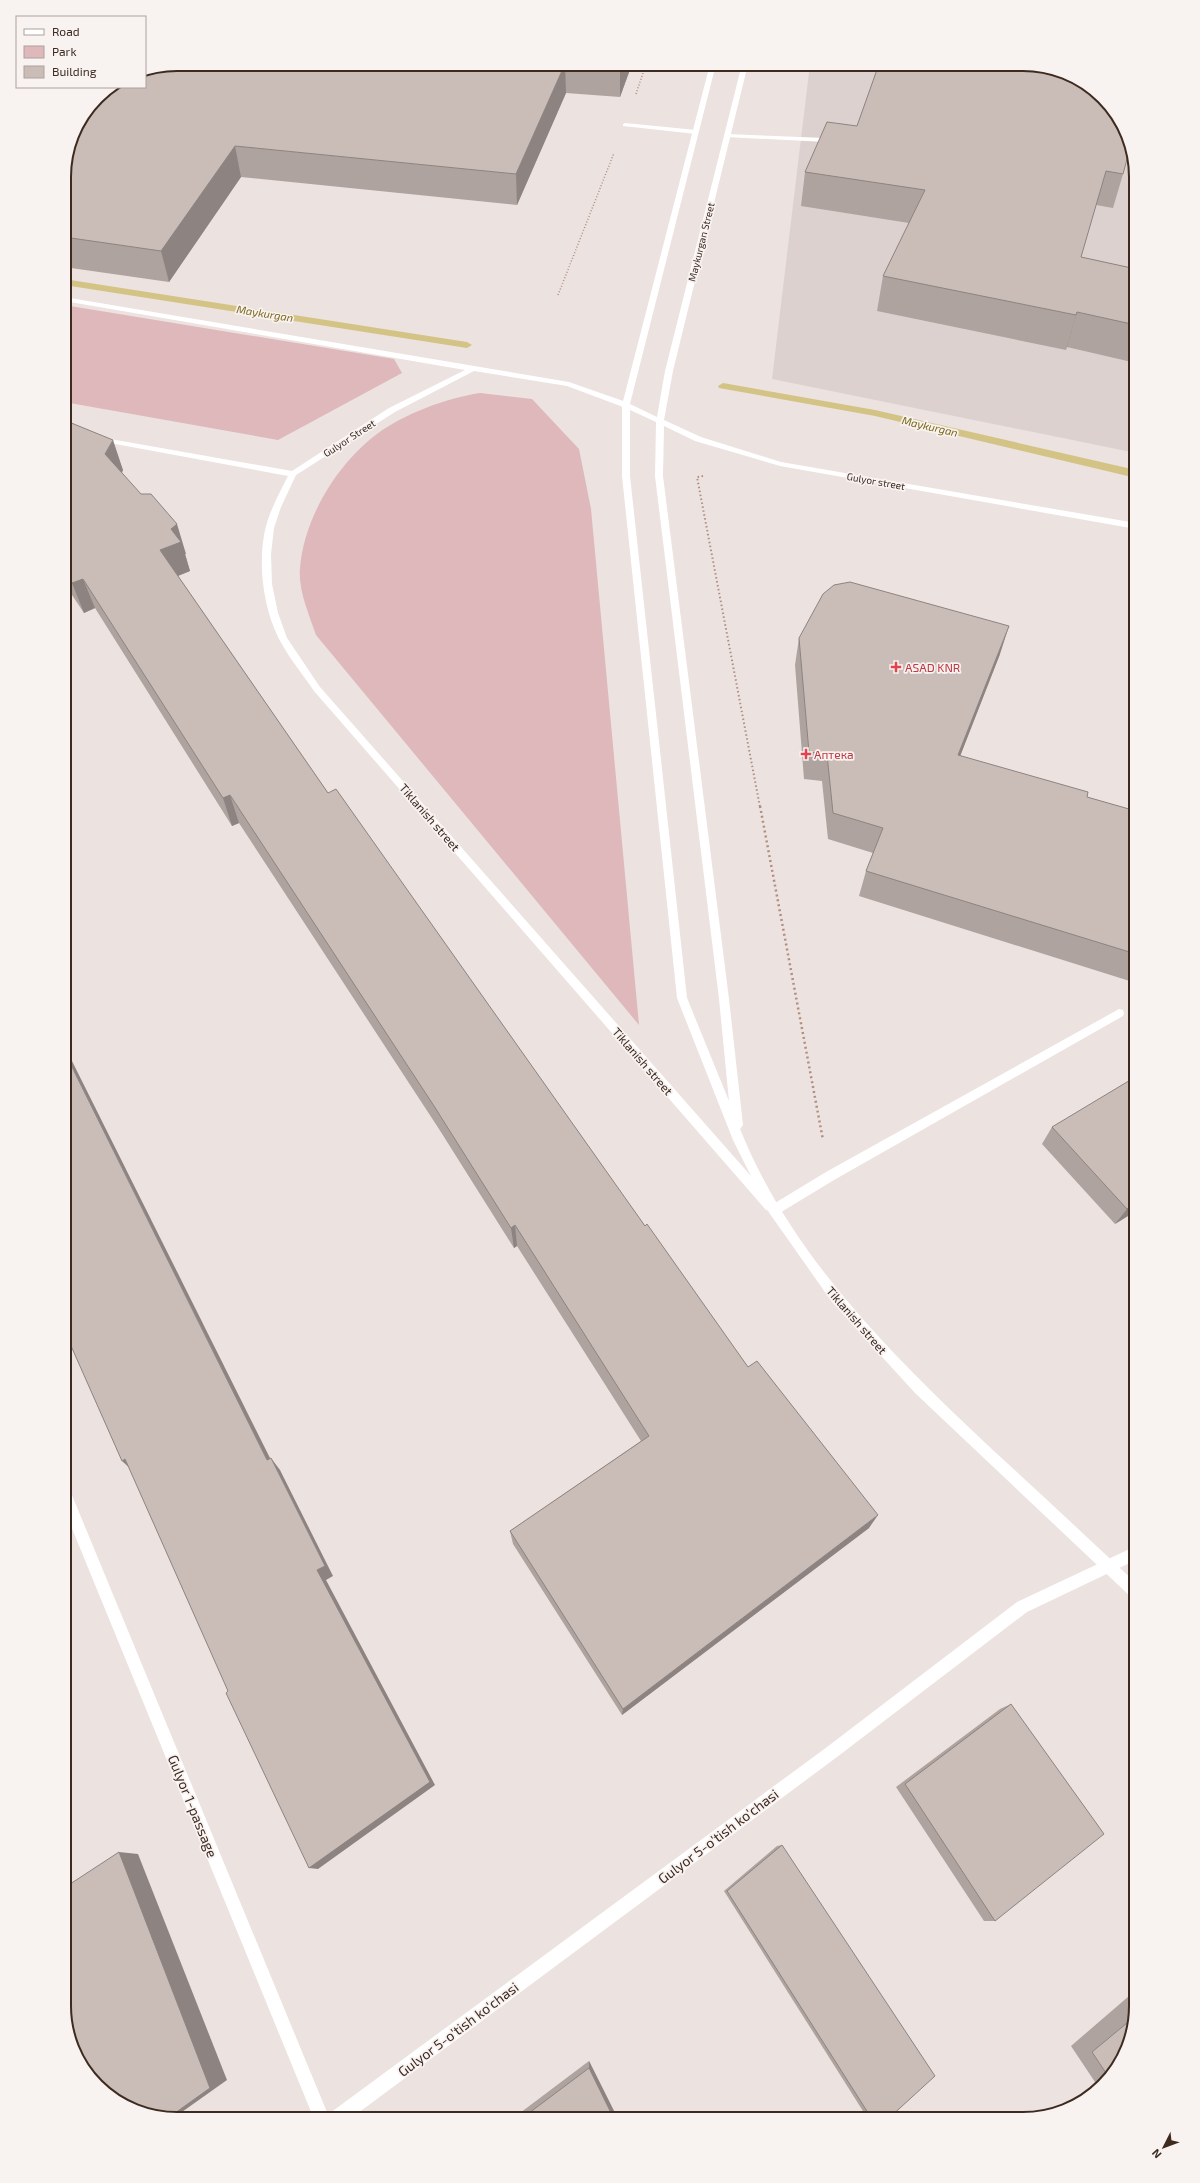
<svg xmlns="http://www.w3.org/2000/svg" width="1200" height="2183" font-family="'Exo 2',sans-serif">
  <rect width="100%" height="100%" fill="#ece2e0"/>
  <!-- built -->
  <path fill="#dcd1ce" d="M810,64H1031L1127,133L1136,177V453L772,379Z"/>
  <!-- green -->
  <g fill="#deb8bb">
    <path d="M64,305L394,359L402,373L278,440L64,402Z"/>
    <path d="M480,393L532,399L579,449L591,509L639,1025L316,635C309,614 298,590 300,568C304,518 337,464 377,434C404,414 446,398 480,393Z"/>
  </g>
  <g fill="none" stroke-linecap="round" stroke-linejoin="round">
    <!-- stream -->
    <g fill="#d3c485" fill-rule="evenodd">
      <path d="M64,279L467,342L472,345L467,348L64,285Z"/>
      <path d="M723,383L875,410L1136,470V478L875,416L719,388L718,386Z"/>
    </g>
    <!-- path-far2 -->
    <g stroke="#b18f7f" stroke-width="1.5" stroke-dasharray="1 2" stroke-linecap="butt">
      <path d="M636,94L646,64"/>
      <path d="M558,295L614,153"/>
    </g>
    <!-- path-far1 -->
    <path stroke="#b18f7f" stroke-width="2" stroke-dasharray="1.5 2.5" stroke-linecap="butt" d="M703,476L697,477L760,807"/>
    <!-- path -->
    <path stroke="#b18f7f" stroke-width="2.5" stroke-dasharray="2 3" stroke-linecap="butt" d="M760,806L823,1140"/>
    <!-- service -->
    <g fill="#fff" fill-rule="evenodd">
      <path d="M625,123L696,130L699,132L696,134L623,126V124Z"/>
      <path d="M727,134L826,138L829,140L826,142L725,137L724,136Z"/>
      <path d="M1119,1009L1123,1010L1124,1013L1123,1016L834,1180L778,1214L774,1215L770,1214L768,1210L770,1206L826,1172Z"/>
    </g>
    <!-- minor -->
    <g fill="#fff" fill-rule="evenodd">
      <path d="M64,297L569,382L629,403V407H623L567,386L474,371L395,412L296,475L281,507L274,528L271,554L272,584L278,613L287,638L320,687L774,1202L776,1206L774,1210L770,1211L766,1210L314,691C302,673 288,657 278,637C263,606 257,561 266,526C271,508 280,492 288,476L99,441L95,439L99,437L292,471L389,408L465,370L64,301Z"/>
      <path d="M64,1487L69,1488L329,2117L330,2113L827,1747L1017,1602L1136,1546V1560L1027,1612L837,1757L350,2119H314L64,1509Z"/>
    </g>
    <!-- tertiary -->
    <path fill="#fff" fill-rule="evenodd" d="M710,64H716L630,404L657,417L665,371L742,64H748L673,371L664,420L701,437L781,462L1136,523V529L780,466L695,441L664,426L663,476L729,999L743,1125L740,1129C792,1258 895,1358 995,1452C1042,1495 1089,1539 1136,1583V1599L1131,1597L915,1393L832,1302L770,1214L733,1140L677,998L622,476V405ZM630,410L656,422L655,476L719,999L729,1101L687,998L630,476Z"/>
  </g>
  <!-- wall -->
  <g fill="#aea39e">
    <path d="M177,64H632L620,97L566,93L517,205L241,177L169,282L64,267V170Z"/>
    <path d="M848,64H1031L1123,174L1113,208L1096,205L1081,257L1136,269V363L1067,347L1066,350L877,311L883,276L909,223L801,206L805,172L857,126L877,70L847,66Z"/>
    <path d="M64,420L123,470L122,473L186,554H185L190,571L178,576L328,793L748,1367L869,1528L622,1715L513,1544L510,1531L641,1441L517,1246L514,1248L439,1129L239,823L232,826L95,608L84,613L64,583Z"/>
    <path d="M799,638L1000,654L960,756L1087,797L1136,811V983L859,896L866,871L873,853L828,839L822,781L804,779L795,665Z"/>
    <path d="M1136,1083V1211L1115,1224L1042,1144L1052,1127Z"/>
    <path d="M1011,1704L995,1921H984L896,1787L1000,1709Z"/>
    <path d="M782,1845L888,2119H868L724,1891L777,1846Z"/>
    <path d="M1136,1990V2006L1117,2069L1097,2085L1071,2046Z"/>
    <path d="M589,2061L618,2119H512Z"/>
  </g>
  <!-- shaded-wall -->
  <g fill="#8d8481">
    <path d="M565,64L566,93L517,205L516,174Z"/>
    <path d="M621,64H632L620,97V67Z"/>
    <path d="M235,146L241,177L169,282L161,251Z"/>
    <path d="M1077,312L1067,347L1066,350L1076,315Z"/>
    <path d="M113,440L123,470L115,484L105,454Z"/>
    <path d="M177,524L186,554H185L190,571L170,579L160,550L171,529Z"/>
    <path d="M83,579L95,608L84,613L72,583Z"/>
    <path d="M1009,626L1000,654L950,782L958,755Z"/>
    <path d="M230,795L239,823L232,826L223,798Z"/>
    <path d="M64,1045L277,1472L267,1460L64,1051Z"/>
    <path d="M1136,1203V1211L1115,1224L1127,1209Z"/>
    <path d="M515,1225L517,1246L514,1248L511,1228Z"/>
    <path d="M271,1458L280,1470L333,1576L326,1580L435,1785L318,1869L309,1868L317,1570Z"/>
    <path d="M125,1459L135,1473L122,1461Z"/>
    <path d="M878,1515L869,1528L622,1715L623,1709Z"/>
    <path d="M119,1852L138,1854L227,2080L172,2119L168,2118Z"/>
    <path d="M589,2061L618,2119H614L589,2068Z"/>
  </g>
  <!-- building -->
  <g fill="#cabdb8" stroke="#8d8481">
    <path d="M177,64H565L516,174L235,146L161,251L64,237V170L76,127L97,97L112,87H145V70Z"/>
    <path d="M585,64H621L620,67Z"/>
    <path d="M879,64H1031L1092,87L1127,133L1130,148L1123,174L1106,171L1081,257L1136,269V325L1077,312L1076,315L883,276L925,190L805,172L827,122L857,126Z"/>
    <path d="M64,420L113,440L105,454L141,494H151L177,524L171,529L181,542L160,550L328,793L336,789L645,1226L647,1224L748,1367L757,1361L878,1515L623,1709L510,1531L649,1436L515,1225L511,1228L434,1106L230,795L223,798L83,579L72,583L64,571Z"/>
    <path d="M850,582L1009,626L958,755L1088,792L1087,797L1136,811V954L866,871L883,828L833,813L827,754L809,752L799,638L823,594L834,585Z"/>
    <path d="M64,1051L267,1460L271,1458L325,1566L317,1570L430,1782L309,1868L226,1693L228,1691L125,1459L122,1461L64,1330Z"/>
    <path d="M1132,1079L1136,1083V1203L1127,1209L1052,1127Z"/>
    <path d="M1011,1704L1104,1834L995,1921L905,1784Z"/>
    <path d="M782,1845L935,2076L888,2119H872L727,1891Z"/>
    <path d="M119,1852L210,2088L168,2118L114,2100L73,2050L64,2006V1888Z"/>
    <path d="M1133,2018L1117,2069L1108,2076L1092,2052Z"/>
    <path d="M589,2068L614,2119H521Z"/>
  </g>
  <!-- markers -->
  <g fill="#e0444e" stroke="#f8f2f1" stroke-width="1.5">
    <path d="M894 661h4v4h4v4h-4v4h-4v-4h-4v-4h4z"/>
    <path d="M804 748h4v4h4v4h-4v4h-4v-4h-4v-4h4z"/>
  </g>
  <g text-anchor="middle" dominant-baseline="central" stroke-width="3.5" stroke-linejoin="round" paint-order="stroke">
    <!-- far-street labels -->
    <g font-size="10" fill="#3d2b20" stroke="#f8f2f1">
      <text transform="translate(701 242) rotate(-76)">Maykurgan Street</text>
      <text transform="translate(349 438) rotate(-33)">Gulyor Street</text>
      <text transform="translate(876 481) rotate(10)">Gulyor street</text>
    </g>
    <!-- far-water labels -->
    <g font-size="11" font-style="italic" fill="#7b6818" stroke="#f8f2f1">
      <text transform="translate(265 313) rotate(9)">Maykurgan</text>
      <text transform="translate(930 426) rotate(13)">Maykurgan</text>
    </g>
    <!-- health labels -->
    <g font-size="12" fill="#be3a42" stroke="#f8f2f1" text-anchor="start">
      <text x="905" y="667">ASAD KNR</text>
      <text x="814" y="754">Аптека</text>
    </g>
    <!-- street labels -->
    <g font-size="12" fill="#3d2b20" stroke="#f8f2f1">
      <text transform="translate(430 817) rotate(49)">Tiklanish street</text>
      <text transform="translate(643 1061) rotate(49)">Tiklanish street</text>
      <text transform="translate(857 1320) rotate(49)">Tiklanish street</text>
    </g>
    <!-- near-street labels -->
    <g font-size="14" fill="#3d2b20" stroke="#f8f2f1">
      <text transform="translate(193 1806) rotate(68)">Gulyor 1-passage</text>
      <text transform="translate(718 1836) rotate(-37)">Gulyor 5-o'tish ko'chasi</text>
      <text transform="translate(458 2029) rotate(-37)">Gulyor 5-o'tish ko'chasi</text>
    </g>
  </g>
  <!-- crop -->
  <path d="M0 0H1200V2183H0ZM177 71H1023A106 106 0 0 1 1129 177V2006A106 106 0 0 1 1023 2112H177A106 106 0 0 1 71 2006V177A106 106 0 0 1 177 71Z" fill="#f8f2f1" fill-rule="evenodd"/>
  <path fill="none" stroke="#3d2b20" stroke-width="2" d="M177 71H1023A106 106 0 0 1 1129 177V2006A106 106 0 0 1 1023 2112H177A106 106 0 0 1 71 2006V177A106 106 0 0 1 177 71Z"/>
  <!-- legend -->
  <rect x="16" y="16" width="130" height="72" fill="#f8f2f1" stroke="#ada29d"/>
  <rect x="24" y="29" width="20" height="6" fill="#ffffff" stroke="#ada29d"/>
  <text x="52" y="36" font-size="12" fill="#3d2b20">Road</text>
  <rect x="24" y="46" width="20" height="12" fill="#deb8bb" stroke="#ada29d"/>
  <text x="52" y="56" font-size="12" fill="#3d2b20">Park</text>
  <rect x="24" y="66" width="20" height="12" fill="#cabdb8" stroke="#ada29d"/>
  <text x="52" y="76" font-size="12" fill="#3d2b20">Building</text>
  <!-- north arrow -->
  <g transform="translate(1164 2147) rotate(228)" stroke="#f8f2f1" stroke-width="3" paint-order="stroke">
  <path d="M0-3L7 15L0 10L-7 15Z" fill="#3d2b20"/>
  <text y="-6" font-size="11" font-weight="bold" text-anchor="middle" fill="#3d2b20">N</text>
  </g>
</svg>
